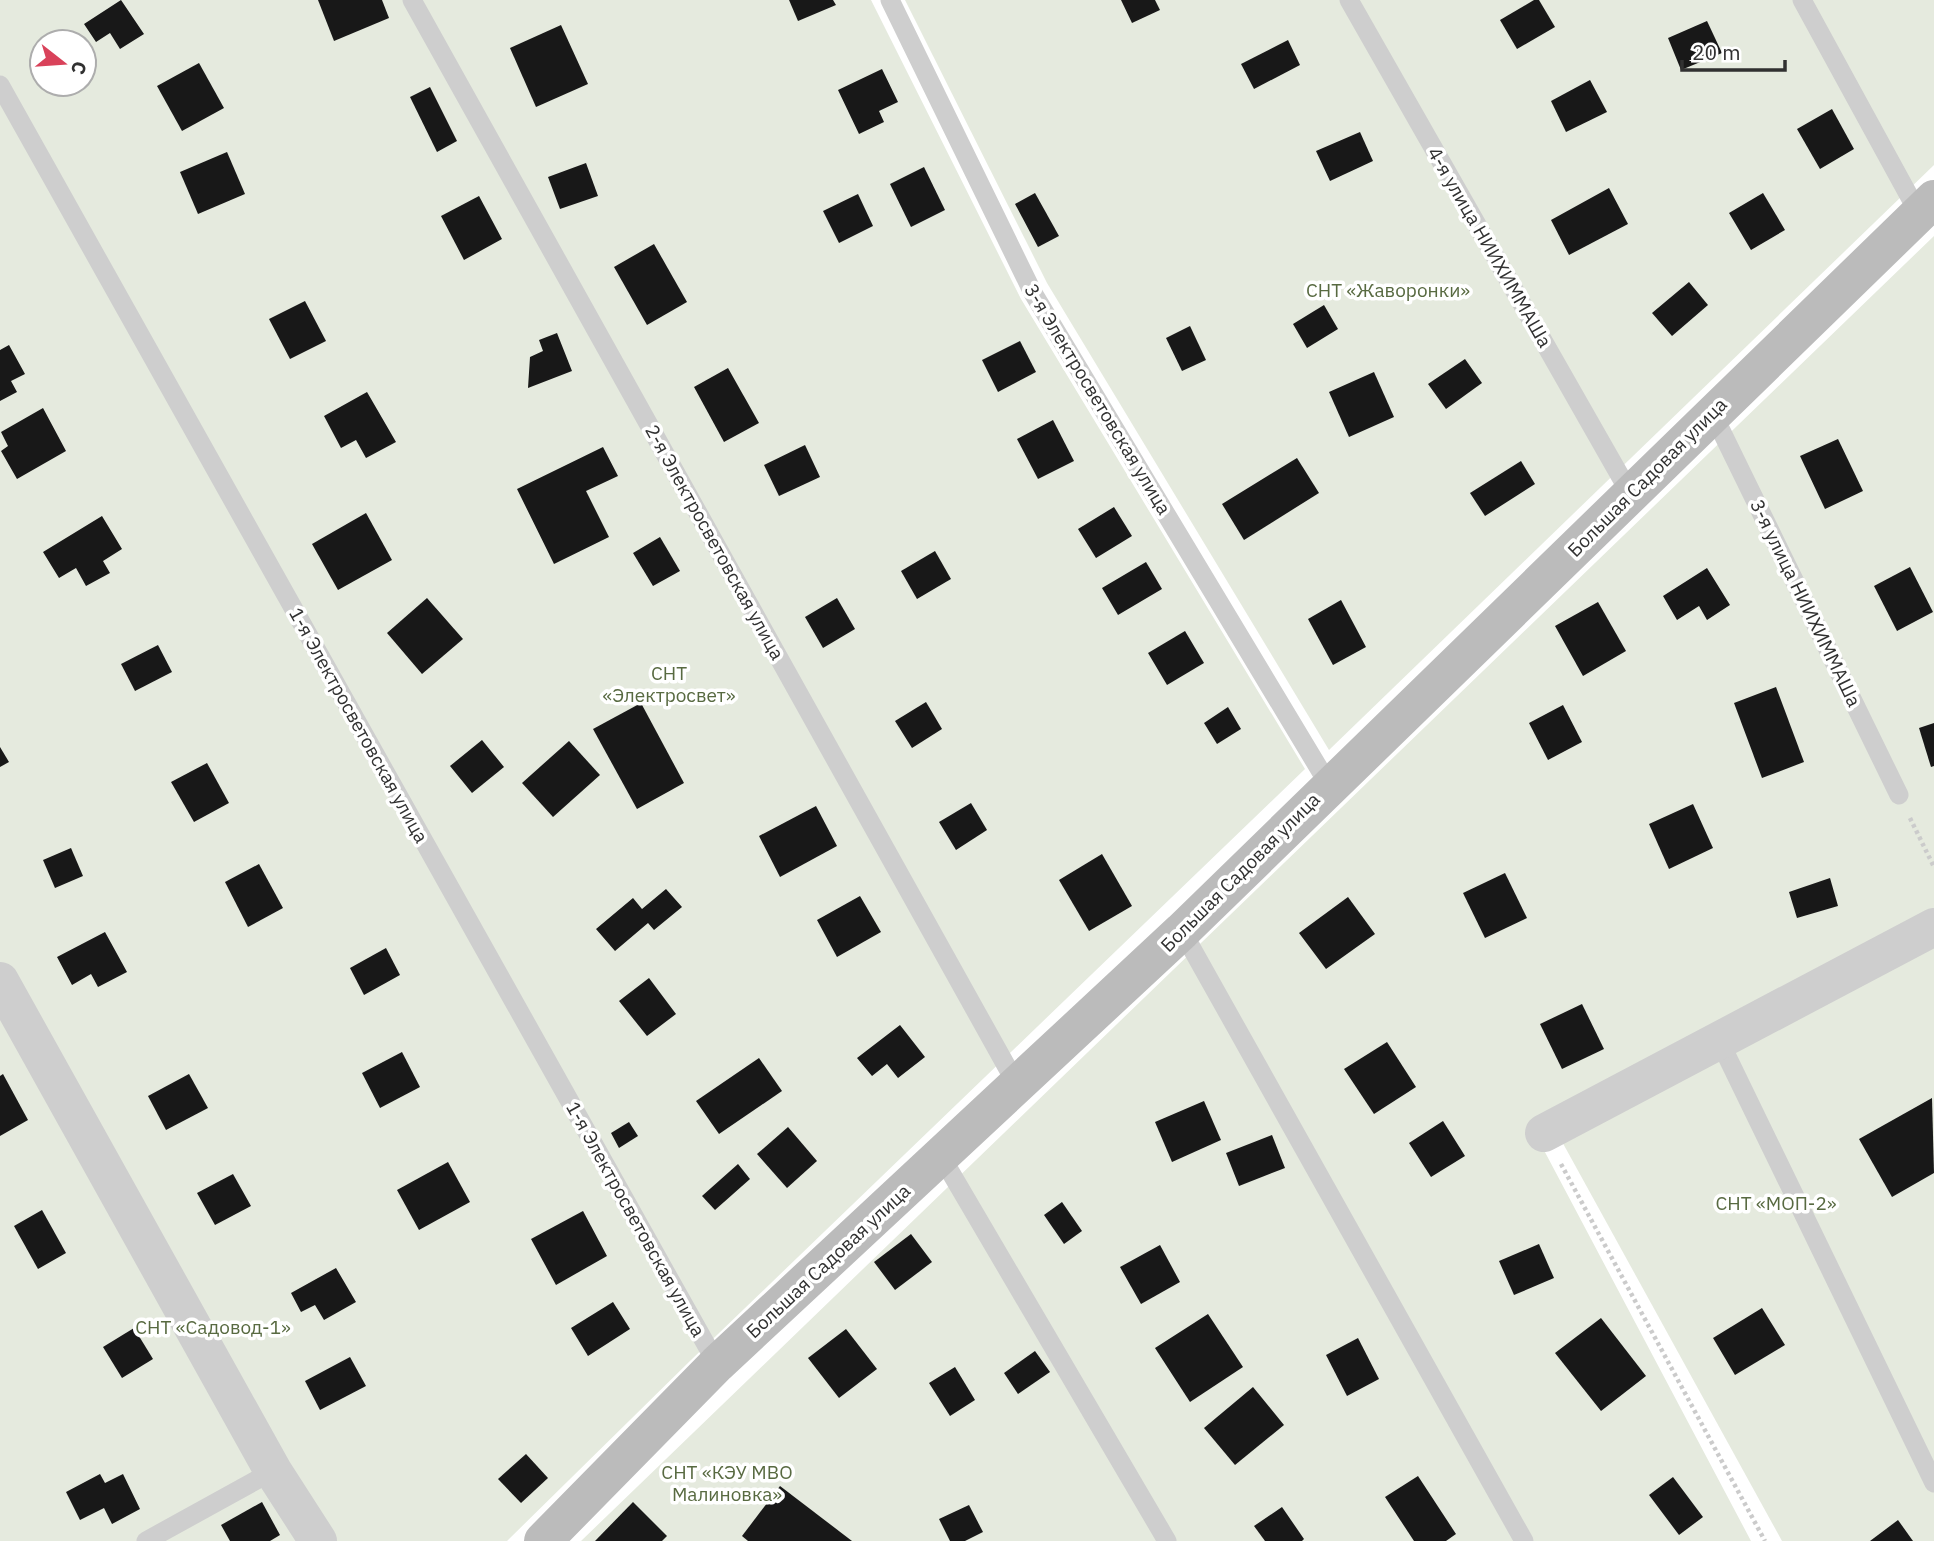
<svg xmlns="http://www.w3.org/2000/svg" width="1934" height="1541" font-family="'IBM Plex Sans',sans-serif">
  <rect width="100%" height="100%" fill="#fff"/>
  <!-- green -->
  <g fill="#e5eade" fill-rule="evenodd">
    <path d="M0,0H871L1021,299L1305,769L691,1360L507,1541H0ZM42,42H84V84H42Z"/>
    <path d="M905,0H1934V165L1329,750L1047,283Z"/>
    <path d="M1934,236V912L1529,1122L1751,1541H581Z"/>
    <path d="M1934,942V1541H1782L1560,1138Z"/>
  </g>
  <!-- building -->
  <g fill="#181818">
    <path d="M121,0L144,34L120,49L110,33L96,42L84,24Z"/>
    <path d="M318,0H382L389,18L334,41Z"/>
    <path d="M789,0H833L836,5L798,21Z"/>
    <path d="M1121,0H1155L1160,10L1132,23Z"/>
    <path d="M1534,0H1539L1555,27L1517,49L1500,20Z"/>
    <path d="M1707,21L1722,53L1681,70L1668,38Z"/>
    <path d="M561,25L588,84L536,107L510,48Z"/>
    <path d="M1288,40L1300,65L1254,89L1241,64Z"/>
    <path d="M199,63L224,108L182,131L157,86Z"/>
    <path d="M882,69L898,102L879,111L884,122L859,134L838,90Z"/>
    <path d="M1590,80L1607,112L1566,132L1551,101Z"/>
    <path d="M430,87L457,141L437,152L410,97Z"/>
    <path d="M1832,109L1854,149L1820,169L1797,129Z"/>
    <path d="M1360,132L1373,161L1330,181L1316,151Z"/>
    <path d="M227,152L245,194L198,214L180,172Z"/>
    <path d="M586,163L598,196L560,209L548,177Z"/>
    <path d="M924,167L945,210L911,227L890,184Z"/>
    <path d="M1609,188L1628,224L1569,255L1551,220Z"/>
    <path d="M1035,193L1059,236L1038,247L1015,204Z"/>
    <path d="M1763,193L1785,230L1751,250L1729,213Z"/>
    <path d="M858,194L873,226L839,243L823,211Z"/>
    <path d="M479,196L502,239L464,260L441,216Z"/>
    <path d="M654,244L687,302L647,325L614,267Z"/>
    <path d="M1689,282L1708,305L1672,336L1652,313Z"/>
    <path d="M305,301L326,341L290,359L269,319Z"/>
    <path d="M1324,305L1338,329L1307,348L1293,324Z"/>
    <path d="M1190,326L1206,360L1182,371L1166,338Z"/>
    <path d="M557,333L572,371L528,388L530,357L543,351L539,340Z"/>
    <path d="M1020,341L1036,372L998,392L982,360Z"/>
    <path d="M9,345L25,374L11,381L17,392L0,401V350Z"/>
    <path d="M1465,359L1482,383L1446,409L1428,384Z"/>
    <path d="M728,368L759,423L724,442L694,387Z"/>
    <path d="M1374,372L1394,417L1349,437L1329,392Z"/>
    <path d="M367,392L396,442L366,458L356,440L341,448L324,416Z"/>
    <path d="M43,408L66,451L17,479L1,451L8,446L1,432Z"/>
    <path d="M1053,420L1074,461L1038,479L1017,439Z"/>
    <path d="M1838,439L1863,491L1825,509L1800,456Z"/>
    <path d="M805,445L820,477L779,496L764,465Z"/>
    <path d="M603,447L618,476L586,491L609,537L554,564L517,489Z"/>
    <path d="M1297,458L1319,493L1244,540L1222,504Z"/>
    <path d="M1521,461L1535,484L1485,516L1470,493Z"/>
    <path d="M1114,507L1132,536L1096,558L1078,529Z"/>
    <path d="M366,513L392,560L338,590L312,544Z"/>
    <path d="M102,516L122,549L103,561L110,573L86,586L76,568L59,578L43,552Z"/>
    <path d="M660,537L680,571L653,586L633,553Z"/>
    <path d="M935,551L951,579L917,599L901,571Z"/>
    <path d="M1146,562L1162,589L1118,615L1102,588Z"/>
    <path d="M1910,567L1933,612L1897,631L1874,586Z"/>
    <path d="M1707,568L1730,605L1707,620L1699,606L1677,620L1663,596Z"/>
    <path d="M427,598L463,639L422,674L387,633Z"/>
    <path d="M837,598L855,629L823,648L805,617Z"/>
    <path d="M1341,600L1366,647L1333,665L1308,619Z"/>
    <path d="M1598,602L1626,651L1583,676L1555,626Z"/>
    <path d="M1185,631L1204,663L1167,685L1148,653Z"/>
    <path d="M158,645L172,672L135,691L121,664Z"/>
    <path d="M1776,687L1804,762L1762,778L1734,703Z"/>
    <path d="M926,702L942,729L912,748L895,721Z"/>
    <path d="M641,703L684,783L637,809L593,729Z"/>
    <path d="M1563,705L1582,742L1548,760L1529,723Z"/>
    <path d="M1228,707L1241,729L1217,744L1204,723Z"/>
    <path d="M1934,723V766L1931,767L1919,728Z"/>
    <path d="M482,740L504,767L472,793L450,766Z"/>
    <path d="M569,741L600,775L553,817L522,783Z"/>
    <path d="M0,747L9,762L0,767Z"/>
    <path d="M207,763L229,803L194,822L171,782Z"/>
    <path d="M971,803L987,830L956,850L939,822Z"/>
    <path d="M1693,804L1713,848L1669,869L1649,824Z"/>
    <path d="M816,806L837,846L780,877L759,836Z"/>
    <path d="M71,848L83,876L55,888L43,860Z"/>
    <path d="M1102,854L1132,906L1089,931L1059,880Z"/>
    <path d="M259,864L283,908L248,927L225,882Z"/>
    <path d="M1505,873L1527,918L1485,938L1463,893Z"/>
    <path d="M1830,878L1838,906L1797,918L1789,892Z"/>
    <path d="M666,889L682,907L654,930L648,923L615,951L596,929L633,898L642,909Z"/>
    <path d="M860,896L881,932L837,957L817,920Z"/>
    <path d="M1348,897L1375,934L1326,969L1299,933Z"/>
    <path d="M105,932L127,972L98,987L91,974L72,985L57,957Z"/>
    <path d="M386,948L400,975L364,995L350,968Z"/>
    <path d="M649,978L676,1014L647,1036L619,1001Z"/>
    <path d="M1582,1004L1604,1049L1562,1069L1540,1024Z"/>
    <path d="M900,1025L925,1057L898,1078L887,1064L872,1076L857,1058Z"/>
    <path d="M1387,1042L1416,1087L1374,1114L1344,1069Z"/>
    <path d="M402,1052L420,1087L380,1108L362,1073Z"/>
    <path d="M759,1058L782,1091L719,1134L696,1101Z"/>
    <path d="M3,1074L28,1120L0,1136V1076Z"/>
    <path d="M189,1074L208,1108L166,1130L148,1096Z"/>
    <path d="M1932,1098L1934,1173L1892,1197L1859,1139Z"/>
    <path d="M1204,1101L1221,1140L1172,1162L1155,1122Z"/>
    <path d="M1443,1121L1465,1156L1431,1177L1409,1143Z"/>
    <path d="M629,1122L638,1136L619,1148L611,1133Z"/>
    <path d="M788,1127L817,1161L787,1188L757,1154Z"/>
    <path d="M1272,1135L1285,1168L1239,1186L1226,1153Z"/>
    <path d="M448,1162L470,1202L419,1230L397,1190Z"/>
    <path d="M738,1164L750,1179L715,1210L702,1196Z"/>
    <path d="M233,1174L251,1206L215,1225L197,1193Z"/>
    <path d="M1062,1202L1082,1231L1064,1244L1044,1215Z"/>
    <path d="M42,1210L66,1253L38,1269L14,1226Z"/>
    <path d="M583,1211L607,1256L556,1285L531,1239Z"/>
    <path d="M911,1234L932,1262L895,1290L874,1262Z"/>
    <path d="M1539,1244L1554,1278L1514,1295L1499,1261Z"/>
    <path d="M1160,1245L1180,1282L1141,1304L1120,1267Z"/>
    <path d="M336,1268L356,1302L324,1320L315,1305L301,1312L291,1293Z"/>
    <path d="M613,1302L630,1329L588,1356L571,1328Z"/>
    <path d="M1762,1308L1785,1345L1735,1375L1713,1338Z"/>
    <path d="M1208,1314L1243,1367L1190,1402L1155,1348Z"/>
    <path d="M1601,1318L1646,1376L1601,1411L1555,1353Z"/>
    <path d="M134,1328L153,1359L122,1378L103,1347Z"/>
    <path d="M846,1329L877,1369L839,1398L808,1358Z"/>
    <path d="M1358,1338L1379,1379L1347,1396L1326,1355Z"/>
    <path d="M1035,1351L1050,1372L1018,1394L1004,1373Z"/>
    <path d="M350,1357L366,1386L320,1410L305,1381Z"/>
    <path d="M955,1367L975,1400L950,1416L929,1383Z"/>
    <path d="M1253,1387L1284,1425L1235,1465L1204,1428Z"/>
    <path d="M526,1454L548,1478L521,1503L498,1479Z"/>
    <path d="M100,1474L105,1483L123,1474L140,1509L112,1524L104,1508L80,1520L66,1492Z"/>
    <path d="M1418,1476L1456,1534L1446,1541H1414L1385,1497Z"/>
    <path d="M1673,1477L1703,1517L1679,1535L1649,1495Z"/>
    <path d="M780,1486L852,1541H748L742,1536Z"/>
    <path d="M262,1502L280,1535L270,1541H230L221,1525Z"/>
    <path d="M633,1502L667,1536L662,1541H595Z"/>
    <path d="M969,1505L983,1532L965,1541H950L939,1519Z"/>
    <path d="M1282,1507L1304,1539L1302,1541H1265L1254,1526Z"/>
    <path d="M1898,1520L1913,1541H1870Z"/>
  </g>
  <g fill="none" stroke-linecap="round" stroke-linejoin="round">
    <!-- path -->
    <g stroke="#cbcbcb" stroke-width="4.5" stroke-dasharray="3.5 3.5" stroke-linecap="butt">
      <path d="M1910,818L1934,867"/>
      <path d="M1561,1164L1765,1541"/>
    </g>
    <!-- lane -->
    <g stroke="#cecece" stroke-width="19">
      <path d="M412,0L1017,1085"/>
      <path d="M890,0L1033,293L1329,785"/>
      <path d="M1349,0L1631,495"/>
      <path d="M1802,0L1919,214"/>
      <path d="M0,85L717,1364"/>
      <path d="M1712,412L1899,795"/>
      <path d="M1182,931L1524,1541"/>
      <path d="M1719,1040L1934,1483"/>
      <path d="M941,1156L1167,1541"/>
      <path d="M146,1541L273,1471"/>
    </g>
    <!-- street -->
    <g stroke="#cecece" stroke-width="38">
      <path d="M0,981L273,1471L318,1541"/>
      <path d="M1544,1133L1934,927"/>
    </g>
    <!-- secondary -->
    <path stroke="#bbb" stroke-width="38" d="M543,1541L717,1364L1182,931L1934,199"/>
  </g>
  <g text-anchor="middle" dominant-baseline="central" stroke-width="7" stroke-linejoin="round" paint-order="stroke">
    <!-- street labels -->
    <g font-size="19" fill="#313131" stroke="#fff">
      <text transform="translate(1490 247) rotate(60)">4-я улица НИИХИММАШа</text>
      <text transform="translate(1098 399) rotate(59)">3-я Электросветовская улица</text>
      <text transform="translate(1647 477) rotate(-45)">Большая Садовая улица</text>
      <text transform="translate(715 542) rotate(61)">2-я Электросветовская улица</text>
      <text transform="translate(1806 603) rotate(64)">3-я улица НИИХИММАШа</text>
      <text transform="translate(359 725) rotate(61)">1-я Электросветовская улица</text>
      <text transform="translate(1240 872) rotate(-45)">Большая Садовая улица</text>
      <text transform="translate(636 1219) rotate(61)">1-я Электросветовская улица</text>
      <text transform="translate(828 1261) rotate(-43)">Большая Садовая улица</text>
    </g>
    <!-- park labels -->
    <g font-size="19" fill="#586a41" stroke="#fff">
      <text x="1388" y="290">СНТ «Жаворонки»</text>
      <text x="669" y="673">СНТ<tspan x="669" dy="22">«Электросвет»</tspan></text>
      <text x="1776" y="1203">СНТ «МОП-2»</text>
      <text x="213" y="1327">СНТ «Садовод-1»</text>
      <text x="727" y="1472">СНТ «КЭУ МВО<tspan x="727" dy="22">Малиновка»</tspan></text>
    </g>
  </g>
  <!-- north arrow -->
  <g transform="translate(63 63) rotate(107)"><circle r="33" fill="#ffffff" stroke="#adadad" stroke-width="2"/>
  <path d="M0-5L12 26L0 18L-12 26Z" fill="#d9425a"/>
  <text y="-10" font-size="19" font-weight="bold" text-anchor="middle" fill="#313131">С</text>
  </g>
  <!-- scale -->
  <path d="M1682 60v10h103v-10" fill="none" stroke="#313131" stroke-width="3.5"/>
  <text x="1692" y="60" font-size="21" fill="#313131" stroke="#ffffff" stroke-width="5" paint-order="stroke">20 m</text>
</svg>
